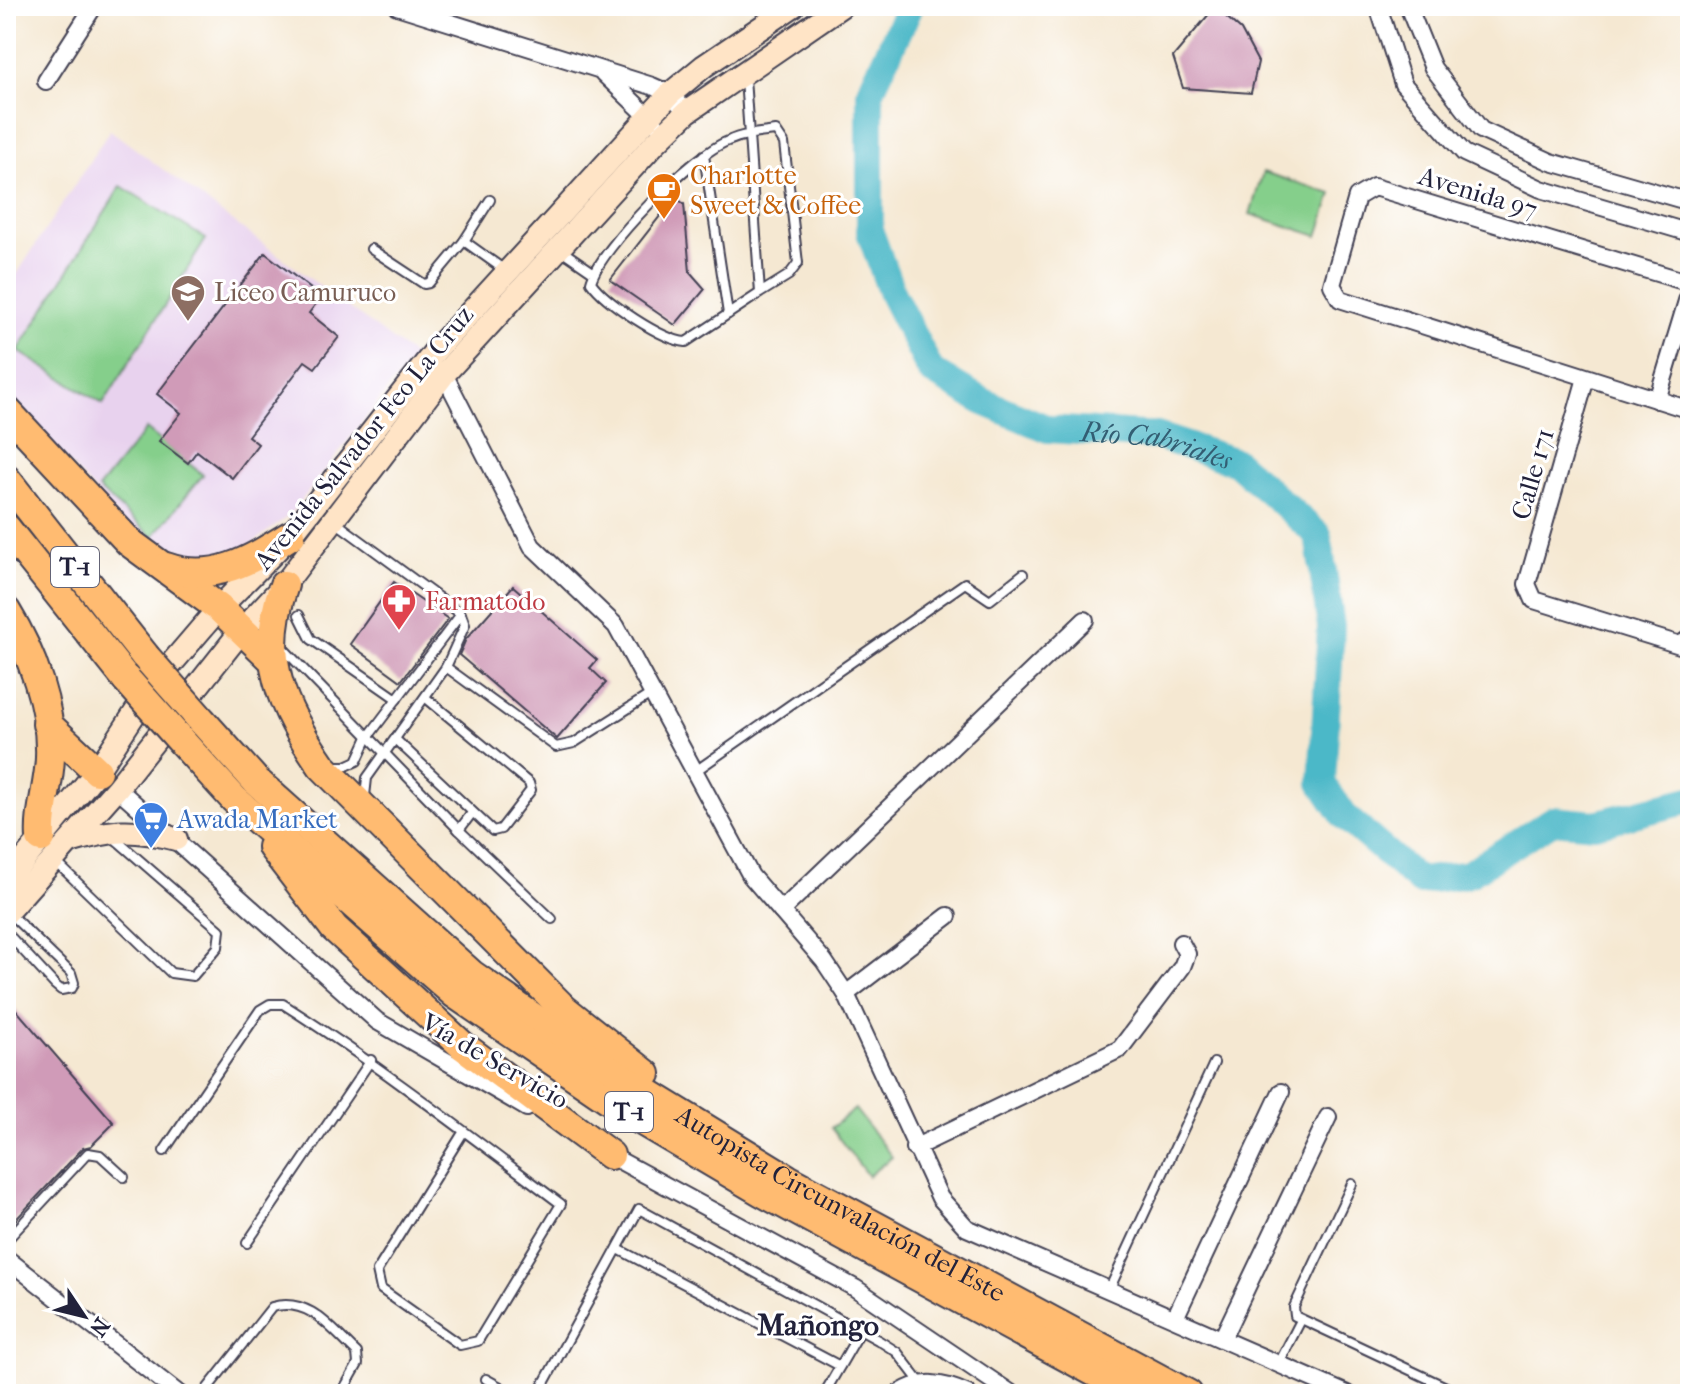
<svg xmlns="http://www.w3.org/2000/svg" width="1696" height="1400" font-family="'IM FELL French Canon',serif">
  <rect width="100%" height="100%" fill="#fff"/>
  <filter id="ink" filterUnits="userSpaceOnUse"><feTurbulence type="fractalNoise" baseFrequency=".0125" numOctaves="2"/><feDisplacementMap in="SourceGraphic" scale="16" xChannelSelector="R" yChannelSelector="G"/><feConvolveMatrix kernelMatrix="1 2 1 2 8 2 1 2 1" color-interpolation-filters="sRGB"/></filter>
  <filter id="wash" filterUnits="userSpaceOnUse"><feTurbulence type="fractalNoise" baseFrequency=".006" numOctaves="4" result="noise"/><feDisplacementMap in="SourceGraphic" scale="32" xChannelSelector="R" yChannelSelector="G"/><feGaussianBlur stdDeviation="1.8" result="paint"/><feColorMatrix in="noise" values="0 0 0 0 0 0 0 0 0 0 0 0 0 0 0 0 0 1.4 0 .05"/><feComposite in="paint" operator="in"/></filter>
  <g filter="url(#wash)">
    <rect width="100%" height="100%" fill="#f5e8d2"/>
    <!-- built -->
    <path fill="#e8d2ee" d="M110,130L414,356L291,514L246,548L211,558L138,538L6,394V291Z"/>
    <!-- green -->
    <g fill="#85cf8b" stroke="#547863" stroke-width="2">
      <path d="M1263,172L1332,194L1318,236L1250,214Z"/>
      <path d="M121,186L206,239L103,404L18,351Z"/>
      <path d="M146,429L203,475L153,537L98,489Z"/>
      <path d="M855,1109L892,1157L868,1176L831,1128Z"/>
    </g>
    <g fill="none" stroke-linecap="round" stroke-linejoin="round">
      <!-- river -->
      <path stroke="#4cb8c8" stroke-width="28" id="s1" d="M910,6L870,92V232L892,294L931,371L984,402L1048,429L1157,436L1236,462L1318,535L1331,627L1322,783L1345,817L1419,881L1468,874L1553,820L1595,824L1690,800"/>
    </g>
    <g id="blocks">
      <!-- building -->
      <g fill="#d09bb8">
        <path d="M1215,7L1241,30L1258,62L1251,93L1183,88L1173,57Z"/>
        <path d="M675,197L684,204L690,272L705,289L675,325L610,280Z"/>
        <path d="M265,253L321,297L309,313L339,337L315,368L305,361L248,436L258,444L232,478L197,451L188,463L159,441L181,413L157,394Z"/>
        <path d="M394,582L448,619L401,681L350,644Z"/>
        <path d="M513,586L597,660L590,668L606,683L557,739L459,655L466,639Z"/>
        <path d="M6,998L114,1123L91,1146L83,1148L6,1230Z"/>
      </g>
    </g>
  </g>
  <g filter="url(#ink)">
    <use href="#blocks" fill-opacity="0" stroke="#424052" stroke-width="2"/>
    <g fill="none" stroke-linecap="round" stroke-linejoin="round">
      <!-- lane casing -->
      <g stroke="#424052" stroke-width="12">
        <g id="lane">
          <path d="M745,78L760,293L789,275L798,263L784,143L776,131C760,133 743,134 728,141C693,154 600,248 591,282C605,302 662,340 686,342L760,293"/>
          <path d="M704,155L728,314"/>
          <path d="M464,241L490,200"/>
          <path d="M371,249L424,284L429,283L464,241L506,271"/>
          <path d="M561,250L593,272"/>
          <path d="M334,521L461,614L465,625L446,667L367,778L365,796"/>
          <path d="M299,615L311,639L397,699"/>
          <path d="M281,646L459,830L552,919"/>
          <path d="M446,667L556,747L574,743L651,694"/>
          <path d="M396,740L493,831L501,829L531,790L529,783L426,698"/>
          <path d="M332,766H346L357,761L368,737L461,614"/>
          <path d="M697,770L965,583L990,600L1023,574"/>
          <path d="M459,830L472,813"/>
          <path d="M54,860L171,973L193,976L218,947L220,930L114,838"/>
          <path d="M6,932L55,985L61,990L72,988L74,983L71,973L8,912"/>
          <path d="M164,1151L260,1010L270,1004H283C380,1066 469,1135 561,1204L478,1341L460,1345L381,1289L377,1271L464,1131"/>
          <path d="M1352,1184L1294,1307L1295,1316L1461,1394"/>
          <path d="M6,1241L88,1153L100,1155L124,1177"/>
          <path d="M247,1243L371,1060"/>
          <path d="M618,1249L840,1366"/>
          <path d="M1109,1290L1214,1063"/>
          <path d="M1279,1363L1300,1322"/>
          <path d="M486,1379L513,1394"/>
          <path d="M203,1394L272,1307C309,1296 332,1330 357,1353L358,1364L341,1394"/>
          <path d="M538,1394L639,1209L878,1340L897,1352L920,1382"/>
          <path d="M824,1394L861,1330"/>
        </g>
      </g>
      <!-- street casing -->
      <g stroke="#424052" stroke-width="20">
        <g id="street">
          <path d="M397,6L652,86L670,94L687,112"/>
          <path d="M1378,6L1403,84L1464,153L1541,189L1690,233"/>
          <path d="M1408,6L1433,68L1481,130L1551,162L1690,202"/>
          <path d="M603,73L655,123"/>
          <path d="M46,81L94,6"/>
          <path d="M1690,283L1374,187L1357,197L1332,285L1340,299L1690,410"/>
          <path d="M444,374L532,546L616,626L751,876L824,961L846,994L940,1198L967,1228L1347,1394"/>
          <path d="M1586,378L1527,584L1534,600L1680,645L1690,638"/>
          <path d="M1657,400L1690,291"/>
          <path d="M117,788L377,1021L527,1108"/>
          <path d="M781,911L1085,620"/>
          <path d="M846,994L948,916"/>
          <path d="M914,1148L1120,1049L1182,967L1187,954L1181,943"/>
          <path d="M602,1151L855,1288L1012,1394"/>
          <path d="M6,1258L179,1394"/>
          <path d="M1175,1318L1281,1092"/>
          <path d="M1222,1339L1328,1117"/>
          <path d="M898,1394C922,1379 942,1382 968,1394"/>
        </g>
      </g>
      <!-- secondary casing -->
      <g stroke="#424052" stroke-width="26">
        <g id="secondary">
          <path d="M70,842C113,829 133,828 176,839"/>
          <path d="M6,882L97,771L154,684L219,608L291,535L436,350L670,94L704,66L793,6"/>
          <path d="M6,913L117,788L242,630L284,585L444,374L655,143L687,112L841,6"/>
        </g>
      </g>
      <!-- highway casing -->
      <g stroke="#424052" stroke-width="32">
        <g id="highway">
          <path d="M6,410L129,542L219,608L271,658"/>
          <path d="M6,479L145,656"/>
          <path d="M6,528L127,680"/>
          <path d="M166,567C213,584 251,560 291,535"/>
          <path d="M284,585C258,657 281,707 322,766L564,1009L646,1074"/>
          <path d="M6,611C32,653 52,708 50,758C49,786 39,811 41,838"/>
          <path id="s2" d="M203,722L255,780L471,974L600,1064L788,1179L1188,1394"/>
          <path d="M47,724L97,771"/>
          <path d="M183,743L234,799L455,994L635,1117L762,1192L1135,1394"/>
          <path d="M272,847L334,928L463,1046L610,1155"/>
        </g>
      </g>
      <!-- lane -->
      <use href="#lane" stroke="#fff" stroke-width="8"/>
      <!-- street -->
      <use href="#street" stroke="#fff" stroke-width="16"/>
      <!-- secondary -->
      <use href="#secondary" stroke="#ffe4c6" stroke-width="22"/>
      <!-- highway -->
      <use href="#highway" stroke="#ffbb71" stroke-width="28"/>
      <!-- highway-bridge casing -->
      <g stroke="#424052" stroke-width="32" stroke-linecap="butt">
        <g id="highway-bridge">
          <path d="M145,656L203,722"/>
          <path d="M127,680L183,743"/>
        </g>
      </g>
      <!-- highway-bridge -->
      <use href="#highway-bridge" stroke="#ffbb71" stroke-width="28"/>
    </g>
  </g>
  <!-- icons -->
  <defs>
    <g id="cafe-pin" transform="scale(1.8)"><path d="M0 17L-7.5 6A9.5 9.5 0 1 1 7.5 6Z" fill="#e8710a" stroke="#fff"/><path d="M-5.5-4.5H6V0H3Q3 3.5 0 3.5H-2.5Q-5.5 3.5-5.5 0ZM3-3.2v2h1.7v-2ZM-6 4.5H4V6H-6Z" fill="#fff"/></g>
    <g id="university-pin" transform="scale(1.8)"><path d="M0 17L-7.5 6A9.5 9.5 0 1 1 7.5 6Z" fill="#8d6e63" stroke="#fff"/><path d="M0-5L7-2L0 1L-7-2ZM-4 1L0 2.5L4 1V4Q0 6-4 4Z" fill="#fff"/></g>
    <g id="pharmacy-pin" transform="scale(1.8)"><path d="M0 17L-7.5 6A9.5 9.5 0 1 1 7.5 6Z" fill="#e0444e" stroke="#fff"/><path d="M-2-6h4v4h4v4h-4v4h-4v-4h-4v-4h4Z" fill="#fff"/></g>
    <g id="supermarket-pin" transform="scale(1.8)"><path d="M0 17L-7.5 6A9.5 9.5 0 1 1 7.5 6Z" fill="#3f7fe0" stroke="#fff"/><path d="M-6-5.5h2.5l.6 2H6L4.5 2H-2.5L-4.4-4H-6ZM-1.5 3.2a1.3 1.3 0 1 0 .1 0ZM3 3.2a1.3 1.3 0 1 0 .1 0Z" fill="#fff"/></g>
  </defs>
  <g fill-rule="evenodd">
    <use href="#cafe-pin" x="664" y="190"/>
    <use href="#university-pin" x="188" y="292"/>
    <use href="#pharmacy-pin" x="399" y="601"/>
    <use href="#supermarket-pin" x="151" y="819"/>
  </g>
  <g text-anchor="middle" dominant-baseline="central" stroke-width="6" stroke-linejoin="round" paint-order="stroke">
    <!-- shield labels -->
    <g fill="#fff" stroke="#646476" stroke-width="2">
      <rect x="51" y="547" width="48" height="40" rx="6"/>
      <rect x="605" y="1092" width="48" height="40" rx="6"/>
    </g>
    <g font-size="24" font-weight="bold" fill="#22223b">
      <text x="75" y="567">T-1</text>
      <text x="629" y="1112">T-1</text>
    </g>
    <!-- food labels -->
    <g font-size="26" fill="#c56008" stroke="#fff" text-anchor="start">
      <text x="690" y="175">Charlotte<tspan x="690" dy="30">Sweet &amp; Coffee</tspan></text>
    </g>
    <!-- street labels -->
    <g font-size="26" fill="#22223b" stroke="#fff">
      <text transform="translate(1478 193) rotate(17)">Avenida 97</text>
      <text transform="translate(364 438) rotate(-51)">Avenida Salvador Feo La Cruz</text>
      <text transform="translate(1533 474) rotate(-74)">Calle 171</text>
      <text transform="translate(495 1061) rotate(30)">Vía de Servicio</text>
      <text stroke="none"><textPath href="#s2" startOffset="804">Autopista Circunvalación del Este</textPath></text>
    </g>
    <!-- education labels -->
    <g font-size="26" fill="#785e54" stroke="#fff" text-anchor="start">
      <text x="214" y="292">Liceo Camuruco</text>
    </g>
    <!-- health labels -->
    <g font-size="26" fill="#be3a42" stroke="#fff" text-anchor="start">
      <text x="425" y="601">Farmatodo</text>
    </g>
    <!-- shop labels -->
    <g font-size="26" fill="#366cbe" stroke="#fff" text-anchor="start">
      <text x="177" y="819">Awada Market</text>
    </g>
    <!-- water labels -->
    <g font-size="28" font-style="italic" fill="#335e73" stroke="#fff">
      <text stroke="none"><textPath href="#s1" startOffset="628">Río Cabriales</textPath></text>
    </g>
    <!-- quarter labels -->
    <g font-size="30" font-weight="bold" fill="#22223b" stroke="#fff">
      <text x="818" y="1325">Mañongo</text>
    </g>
  </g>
  <!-- margin -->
  <rect width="1696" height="1400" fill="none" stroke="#fff" stroke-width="32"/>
  <!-- north arrow -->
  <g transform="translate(84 1316) rotate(125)" stroke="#ffffff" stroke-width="6" paint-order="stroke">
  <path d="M0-6L14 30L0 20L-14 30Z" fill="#22223b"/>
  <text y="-12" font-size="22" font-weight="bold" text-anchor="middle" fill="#22223b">N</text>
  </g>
</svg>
